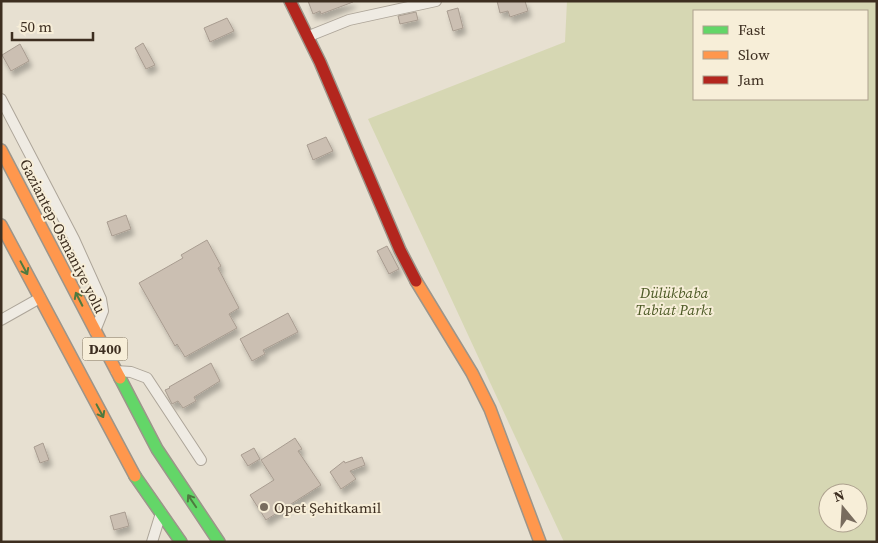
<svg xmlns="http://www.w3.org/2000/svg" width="878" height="543" font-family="'Source Serif 4',serif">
  <defs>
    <filter id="shadow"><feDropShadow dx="3" dy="5.5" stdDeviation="2.5" flood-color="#0004"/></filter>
  </defs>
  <rect width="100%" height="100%" fill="#e7e0d1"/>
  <!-- green -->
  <path fill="#d6d7b3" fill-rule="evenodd" d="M567,1H877V542H564L368,119L565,42ZM694,11H867V99H694ZM828,493H858V523H828Z"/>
  <!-- building -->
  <g fill="#cbbfb2" stroke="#a89c90" filter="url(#shadow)">
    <path d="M308,1H353V2L321,14L320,11L313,14Z"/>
    <path d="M497,1H525L528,11L510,17L508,11L500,13Z"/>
    <path d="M458,8L463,28L453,31L447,11Z"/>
    <path d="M416,12L418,20L400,24L398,16Z"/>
    <path d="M227,18L234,31L210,42L204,28Z"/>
    <path d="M143,43L155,65L146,69L135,48Z"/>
    <path d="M20,44L29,61L11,71L2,55Z"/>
    <path d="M326,137L333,151L313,160L307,145Z"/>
    <path d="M126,215L131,229L112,236L107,222Z"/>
    <path d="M207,240L221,266L218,268L239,308L229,314L237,328L185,357L177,344L175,346L139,283L183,258L181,255Z"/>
    <path d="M387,246L399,269L389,274L377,251Z"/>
    <path d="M288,313L298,332L263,350L265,354L252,361L240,339Z"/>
    <path d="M211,363L220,381L194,397L196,401L183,408L178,401L172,404L165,390L170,388L169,387Z"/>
    <path d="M295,438L302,449L298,451L321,485L266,520L250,495L274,480L261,460Z"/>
    <path d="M43,443L49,460L40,463L34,447Z"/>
    <path d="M254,448L260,459L248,466L241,455Z"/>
    <path d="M362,457L365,465L350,471L356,479L341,489L330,472L344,461L345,463Z"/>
    <path d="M125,512L129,526L114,530L110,516Z"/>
  </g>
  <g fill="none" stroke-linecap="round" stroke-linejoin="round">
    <!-- street casing -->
    <g stroke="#ada599" stroke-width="12">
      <g id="street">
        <path d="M309,36L349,20L436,1"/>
        <path d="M1,99L74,239L101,299L103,311L95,331"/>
        <path d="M1,320L40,298"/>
        <path d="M116,371L131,372L147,378L201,460"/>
        <path d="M152,542L161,513"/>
      </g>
    </g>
    <!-- fast casing -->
    <g stroke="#9c958a" stroke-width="14">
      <g id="fast">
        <path d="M120,378L157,449L219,542"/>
        <path d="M135,476L181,542"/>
      </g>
    </g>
    <!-- slow casing -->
    <g stroke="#9c958a" stroke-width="14">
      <g id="slow">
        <path d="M1,150L120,378"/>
        <path d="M1,225L135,476"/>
        <path d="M416,281L472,373L490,409L540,542"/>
      </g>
    </g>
    <!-- jam casing -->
    <g stroke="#9c958a" stroke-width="14">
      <path id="jam" d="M290,1L320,62L400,250L416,281"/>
    </g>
    <!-- street -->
    <use href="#street" stroke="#efebe3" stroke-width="10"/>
    <!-- fast -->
    <use href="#fast" stroke="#63d668" stroke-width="11"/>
    <!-- slow -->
    <use href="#slow" stroke="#ff974d" stroke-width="11"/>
    <!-- jam -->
    <use href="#jam" stroke="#b3261e" stroke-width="11"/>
  </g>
  <!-- one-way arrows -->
  <defs><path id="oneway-shaft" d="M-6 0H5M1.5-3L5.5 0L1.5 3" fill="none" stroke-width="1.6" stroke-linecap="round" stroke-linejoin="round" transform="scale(1.25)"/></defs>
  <g stroke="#4e7a40">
    <use href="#oneway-shaft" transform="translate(24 268) rotate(62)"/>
    <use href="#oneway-shaft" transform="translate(79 299) rotate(-117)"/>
    <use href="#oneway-shaft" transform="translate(100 411) rotate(62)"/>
    <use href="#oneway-shaft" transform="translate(192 501) rotate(-124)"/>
  </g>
  <!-- markers -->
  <circle fill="#786c5e" stroke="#f7eed8" stroke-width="2" cx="264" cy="507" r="5"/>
  <g text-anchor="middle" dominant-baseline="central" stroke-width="4" stroke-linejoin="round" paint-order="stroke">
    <!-- shield labels -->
    <rect fill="#f7eed8" stroke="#756857" stroke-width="1" x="82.5" y="337.5" width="45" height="23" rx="4"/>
    <g font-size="14" font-weight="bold" fill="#3d2e20">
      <text x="105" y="349">D400</text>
    </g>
    <!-- street labels -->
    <g font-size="15" fill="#3d2e20" stroke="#f7eed8">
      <text transform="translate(63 236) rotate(63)">Gaziantep-Osmaniye yolu</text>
    </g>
    <!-- park labels -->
    <g font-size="15" font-style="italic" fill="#4d5a26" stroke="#f7eed8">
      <text x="674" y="292">Dülükbaba<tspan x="674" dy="17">Tabiat Parkı</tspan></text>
    </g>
    <!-- poi labels -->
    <g font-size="15" fill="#3d2e20" stroke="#f7eed8" text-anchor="start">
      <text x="274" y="507">Opet Şehitkamil</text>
    </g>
  </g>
  <!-- border -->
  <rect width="878" height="543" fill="none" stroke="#3d2e20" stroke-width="5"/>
  <!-- legend -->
  <rect x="693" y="10" width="175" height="90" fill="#f7eed8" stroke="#ada18e"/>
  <rect x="703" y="26" width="25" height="8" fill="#63d668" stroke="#ada18e"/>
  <text x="738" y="35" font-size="15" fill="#3d2e20">Fast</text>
  <rect x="703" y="51" width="25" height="8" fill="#ff974d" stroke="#ada18e"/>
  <text x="738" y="60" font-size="15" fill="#3d2e20">Slow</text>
  <rect x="703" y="76" width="25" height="8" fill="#b3261e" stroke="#ada18e"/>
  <text x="738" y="85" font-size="15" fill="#3d2e20">Jam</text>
  <!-- north arrow -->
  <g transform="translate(843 508) rotate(342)"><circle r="24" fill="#f7eed8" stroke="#ada18e"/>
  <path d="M0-4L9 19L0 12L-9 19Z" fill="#786c5e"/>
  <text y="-8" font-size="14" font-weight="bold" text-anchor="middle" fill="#3d2e20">N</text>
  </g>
  <!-- scale -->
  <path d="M12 32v8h81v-8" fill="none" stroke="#3d2e20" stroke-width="2.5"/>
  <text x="20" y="32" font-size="15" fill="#3d2e20" stroke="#f7eed8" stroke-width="4" paint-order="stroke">50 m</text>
</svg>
